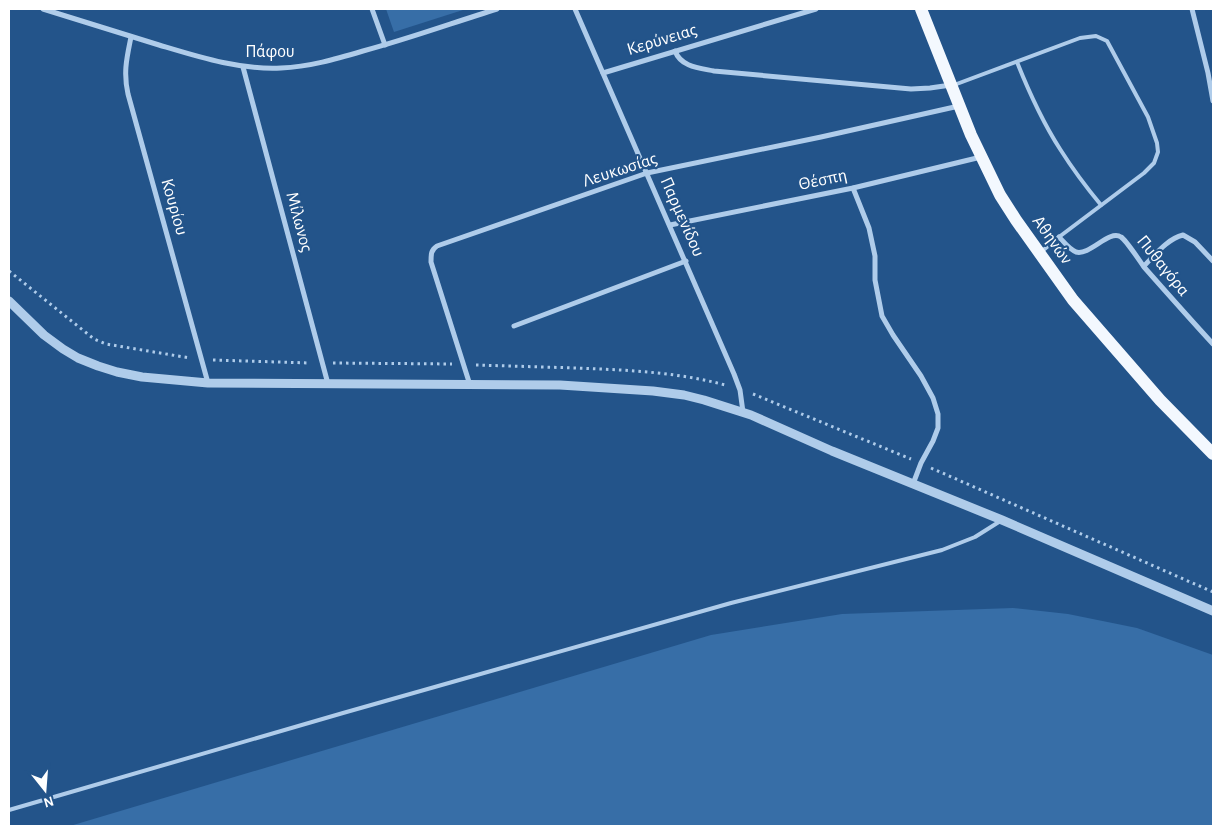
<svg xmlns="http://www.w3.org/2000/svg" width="1222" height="835" font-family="'Alegreya Sans',sans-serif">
  <rect width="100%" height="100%" fill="#23548a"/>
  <!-- green -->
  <g fill="#376ea7">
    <path d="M386,9H466L394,32Z"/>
    <path d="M1013,608L1068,614L1137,628L1213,655V826H70L711,635L842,614Z"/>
  </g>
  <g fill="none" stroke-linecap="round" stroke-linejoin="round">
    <!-- path -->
    <g stroke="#afccea" stroke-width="3" stroke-dasharray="2.5 4" stroke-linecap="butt">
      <path d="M9,271L94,339L106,344L190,358"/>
      <path d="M213,360L310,363"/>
      <path d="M333,363L452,364"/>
      <path d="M476,365C509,366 543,367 576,368C626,370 677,372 725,385"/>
      <path d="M753,394L911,459"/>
      <path d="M931,468L1213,592"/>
    </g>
    <!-- service -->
    <g stroke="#afccea" stroke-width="4">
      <path d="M1017,62C1029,92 1042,121 1060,149C1072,168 1086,187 1101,205"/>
      <path d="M954,85L1080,38L1096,36L1107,41L1148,117L1157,143L1158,152L1154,163L1144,173L1059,237L1041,252"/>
      <path d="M9,810L343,713L731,603L942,550L975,537L1002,520"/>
    </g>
    <!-- minor -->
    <g stroke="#afccea" stroke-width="5">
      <path d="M43,9C82,21 120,33 159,45C199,57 239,70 281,68C309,67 336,59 363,51C408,39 452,23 497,9"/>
      <path d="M372,9L385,45"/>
      <path d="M575,9L734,374L740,390L743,412"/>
      <path d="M1192,9L1208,73L1213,101"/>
      <path d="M131,37C127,57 123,72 128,94L208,383"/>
      <path d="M675,51C681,67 699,68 714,71L911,89L930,88L951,85"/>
      <path d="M243,67L328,384"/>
      <path d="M603,73L816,9"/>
      <path d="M853,188L869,228L875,256V280L882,316L893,335L921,376L933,398L938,414V428L933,441L921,463L913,484"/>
      <path d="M670,225L853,188L981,157"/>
      <path d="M1059,237C1064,242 1069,249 1076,252C1090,256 1109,229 1121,237C1126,240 1139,260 1144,267C1167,293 1190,319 1213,344"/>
      <path d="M1144,266C1155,255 1167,239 1183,235L1195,242L1213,261"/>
      <path d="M514,326L686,261"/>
      <path d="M470,385L431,262C431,254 431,250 437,246L647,173L821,137L959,106"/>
    </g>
    <!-- tertiary -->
    <path stroke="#afccea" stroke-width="9" d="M9,301L44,335L63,349L78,358L98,366L117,372L142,377L208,383L560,385L653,391L684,395L704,400L751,415L832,451L1002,520L1213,611"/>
    <!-- primary -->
    <path stroke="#f3f8fe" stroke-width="12" d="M921,9L971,135L1000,195L1016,220L1073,300L1160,400L1213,454"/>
  </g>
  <g text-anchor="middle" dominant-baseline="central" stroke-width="4.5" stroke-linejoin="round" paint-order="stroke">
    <!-- street labels -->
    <g font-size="18" fill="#fff" stroke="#23548a">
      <text transform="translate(662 40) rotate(-17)">Κερύνειας</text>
      <text x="270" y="52">Πάφου</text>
      <text transform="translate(620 170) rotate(-18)">Λευκωσίας</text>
      <text transform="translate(823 180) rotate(-12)">Θέσπη</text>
      <text transform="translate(174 207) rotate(74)">Κουρίου</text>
      <text transform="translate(682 217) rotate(66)">Παρμενίδου</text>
      <text transform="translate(299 222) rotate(75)">Μίλωνος</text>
      <text transform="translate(1052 240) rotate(54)">Αθηνών</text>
      <text transform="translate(1163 266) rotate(51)">Πυθαγόρα</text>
    </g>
  </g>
  <!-- border -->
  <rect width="1222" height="835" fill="none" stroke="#ffffff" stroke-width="20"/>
  <!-- north arrow -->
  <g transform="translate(45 790) rotate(163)" stroke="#23548a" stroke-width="4" paint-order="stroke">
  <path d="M0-4L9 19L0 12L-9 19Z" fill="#ffffff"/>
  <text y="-8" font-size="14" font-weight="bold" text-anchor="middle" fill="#ffffff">N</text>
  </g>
</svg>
